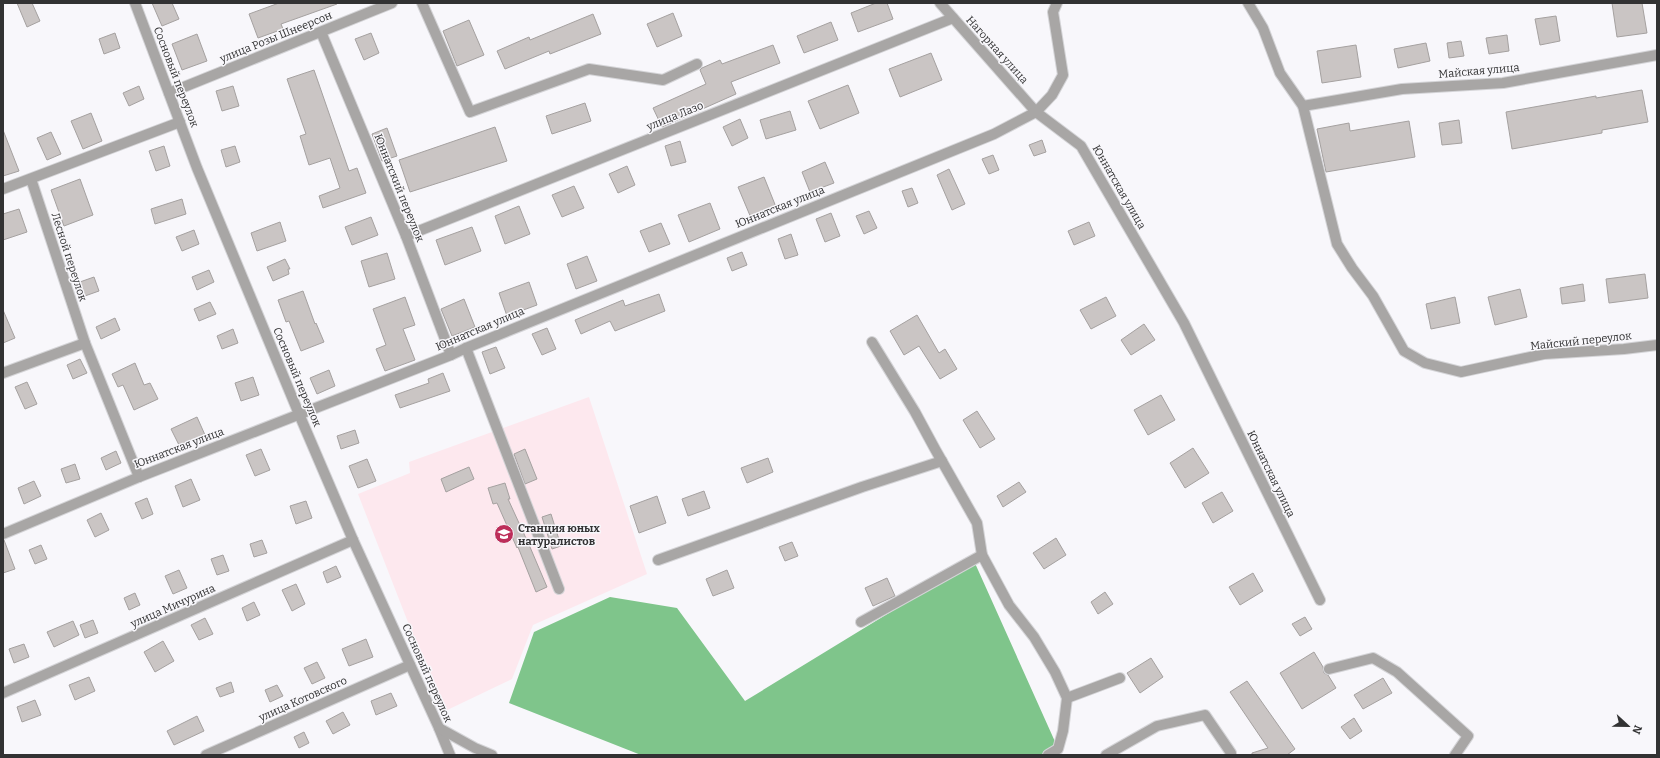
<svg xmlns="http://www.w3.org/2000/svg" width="1660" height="758" font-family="Bitter,serif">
  <rect width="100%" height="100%" fill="#f8f7fb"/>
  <!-- education -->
  <path fill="#fde8ee" d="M589,397L647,574L533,625L512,679L443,712L358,494L410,473L409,462Z"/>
  <!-- forest -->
  <path fill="#7fc58b" d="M974,561L1061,755H641L509,703L534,632L610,597L677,608L745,701Z"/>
  <!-- building -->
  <g fill="#cac5c4" stroke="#a5a1a0">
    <path d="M17,3H32L40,21L27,27Z"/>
    <path d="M152,3H172L179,19L162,26Z"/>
    <path d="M279,3H337V4L281,24L283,29L258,38L249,14Z"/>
    <path d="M876,3H887L893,19L858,32L851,13Z"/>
    <path d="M1612,3H1642L1647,33L1617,37Z"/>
    <path d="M673,13L682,36L657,47L647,24Z"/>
    <path d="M593,14L601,34L550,54L549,51L505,69L497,51L529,37L530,40Z"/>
    <path d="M1556,16L1560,41L1540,45L1535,19Z"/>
    <path d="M469,20L484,55L457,66L443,31Z"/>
    <path d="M831,22L838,40L804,53L797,36Z"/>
    <path d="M115,33L120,48L104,54L99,39Z"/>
    <path d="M371,33L379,53L364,60L355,39Z"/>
    <path d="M197,34L207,61L182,70L172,44Z"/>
    <path d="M1507,35L1509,51L1489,54L1486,38Z"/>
    <path d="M1461,41L1464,56L1449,58L1447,43Z"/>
    <path d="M1426,43L1430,61L1398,68L1394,49Z"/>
    <path d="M773,45L780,63L731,82L736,94L662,127L653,108L706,84L700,70L702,68L720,60L722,64Z"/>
    <path d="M1356,45L1361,77L1322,83L1317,51Z"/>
    <path d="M931,53L942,80L900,97L889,69Z"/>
    <path d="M314,70L349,171L357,168L366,193L323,208L319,196L340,188L330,158L309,165L300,136L306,134L287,79Z"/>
    <path d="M848,85L859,113L820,129L808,101Z"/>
    <path d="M139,86L144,99L129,106L123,93Z"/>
    <path d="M233,86L239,106L222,111L216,91Z"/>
    <path d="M1642,90L1648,122L1602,130V133L1512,149L1506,112L1596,96V98Z"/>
    <path d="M585,103L591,121L552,134L546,116Z"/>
    <path d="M790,111L796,130L766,139L760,120Z"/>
    <path d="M91,113L102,141L83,149L71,121Z"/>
    <path d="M740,119L748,138L732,146L723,127Z"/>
    <path d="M1459,120L1462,143L1442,145L1439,123Z"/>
    <path d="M1409,121L1415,157L1326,172L1317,129L1349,123L1350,131Z"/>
    <path d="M495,127L507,161L410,192L399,160Z"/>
    <path d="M387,128L397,156L382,161L372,134Z"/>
    <path d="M3,130L19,171L3,176Z"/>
    <path d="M51,132L61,154L47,160L37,138Z"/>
    <path d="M1042,140L1046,152L1034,156L1029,145Z"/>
    <path d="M680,141L686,162L671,166L665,146Z"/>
    <path d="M164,146L170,166L156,171L149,151Z"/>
    <path d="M235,146L240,162L226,167L221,150Z"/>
    <path d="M993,155L999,170L989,174L982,159Z"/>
    <path d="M825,162L834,183L810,192L802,172Z"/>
    <path d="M627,166L635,185L618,193L609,174Z"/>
    <path d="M949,169L965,204L952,210L937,175Z"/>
    <path d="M764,177L776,207L751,218L738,187Z"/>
    <path d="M80,179L93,215L64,226L51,190Z"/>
    <path d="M574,186L584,208L562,217L552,195Z"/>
    <path d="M912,188L918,203L908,207L902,191Z"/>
    <path d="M182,199L186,214L155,224L151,209Z"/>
    <path d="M710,203L720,229L689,242L678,215Z"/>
    <path d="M519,206L530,234L505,244L495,216Z"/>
    <path d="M19,209L27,232L3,240V214Z"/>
    <path d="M869,211L877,228L864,234L856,216Z"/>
    <path d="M831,213L840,236L825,242L816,219Z"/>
    <path d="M371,217L378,235L352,245L345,227Z"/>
    <path d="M280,222L286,241L257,251L251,233Z"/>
    <path d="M1089,222L1095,236L1074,245L1068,231Z"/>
    <path d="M661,223L670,244L649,252L640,231Z"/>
    <path d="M472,227L481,251L445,265L436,240Z"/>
    <path d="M194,230L199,244L182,251L176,237Z"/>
    <path d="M791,234L798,255L785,259L778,239Z"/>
    <path d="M742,252L747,265L732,271L727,258Z"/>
    <path d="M387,253L395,279L369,287L361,261Z"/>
    <path d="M587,256L597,281L576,289L567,264Z"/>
    <path d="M285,259L290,269H288L289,274L273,281L267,267Z"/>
    <path d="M209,270L214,282L197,290L192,277Z"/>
    <path d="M1645,274L1648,298L1609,303L1606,279Z"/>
    <path d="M94,277L99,291L82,297L77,283Z"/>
    <path d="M529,282L537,305L507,316L499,293Z"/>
    <path d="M1583,284L1585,301L1562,304L1560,288Z"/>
    <path d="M1520,289L1527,317L1495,325L1488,297Z"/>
    <path d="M303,291L315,324L316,323L324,342L301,351L289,321L286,322L278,300Z"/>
    <path d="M659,294L665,311L615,331L610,321L581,334L575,320L623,300L625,306Z"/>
    <path d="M405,297L415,325L403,329L415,360L385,371L376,349L386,345L373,309Z"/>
    <path d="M1106,297L1116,316L1091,329L1080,310Z"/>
    <path d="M1455,297L1460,323L1431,329L1426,304Z"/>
    <path d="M464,299L475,327L452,336L441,309Z"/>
    <path d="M210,302L216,314L199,321L194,309Z"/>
    <path d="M3,310L15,338L3,343Z"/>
    <path d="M917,315L939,353L945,349L957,369L940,379L919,346L904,355L890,331Z"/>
    <path d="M115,318L120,330L101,339L96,327Z"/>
    <path d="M1144,324L1155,340L1131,355L1121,340Z"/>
    <path d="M547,328L556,349L542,355L532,334Z"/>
    <path d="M233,329L238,343L222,349L217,336Z"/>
    <path d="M496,347L505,368L490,374L482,352Z"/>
    <path d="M80,359L87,373L73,379L67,365Z"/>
    <path d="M135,363L144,385L150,383L158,399L134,410L123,385L118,387L112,374Z"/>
    <path d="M329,370L335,386L317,394L310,378Z"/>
    <path d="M443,373L450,391L400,408L395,395L429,383L428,379Z"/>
    <path d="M253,377L259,395L241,401L235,383Z"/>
    <path d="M27,382L37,404L25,409L15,387Z"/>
    <path d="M1161,395L1175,420L1148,435L1134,410Z"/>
    <path d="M977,411L995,439L980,448L963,420Z"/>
    <path d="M197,417L205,435L180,447L171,429Z"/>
    <path d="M355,430L359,443L341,449L337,436Z"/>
    <path d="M1193,448L1209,473L1185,488L1170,463Z"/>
    <path d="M261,449L270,470L255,476L246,455Z"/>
    <path d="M525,449L537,479L525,484L514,454Z"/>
    <path d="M116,451L121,463L106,470L101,458Z"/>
    <path d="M768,458L773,472L747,483L741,468Z"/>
    <path d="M367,459L376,481L358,488L349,466Z"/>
    <path d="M75,464L80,479L66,483L61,469Z"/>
    <path d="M469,467L474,479L446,492L441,479Z"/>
    <path d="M191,479L200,500L183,507L175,486Z"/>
    <path d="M34,481L41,496L24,504L18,488Z"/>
    <path d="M1019,482L1026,492L1003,507L997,496Z"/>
    <path d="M505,483L510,499H508L530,547L547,587L536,592L518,547L517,548L497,503L493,504L488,488Z"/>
    <path d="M704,491L710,508L688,516L682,499Z"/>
    <path d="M1222,492L1233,511L1213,523L1202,503Z"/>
    <path d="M657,496L666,523L639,533L630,506Z"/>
    <path d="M147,498L153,514L142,519L135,503Z"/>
    <path d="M306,501L312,518L296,524L290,506Z"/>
    <path d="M101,513L109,530L95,537L87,520Z"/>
    <path d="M551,514L561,546L552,549L542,517Z"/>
    <path d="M1056,538L1066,555L1044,569L1033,553Z"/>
    <path d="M3,540H4L15,569L3,573Z"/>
    <path d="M262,540L267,553L254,557L250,544Z"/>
    <path d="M792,542L798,556L785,561L779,547Z"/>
    <path d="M41,545L47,559L35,564L29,550Z"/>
    <path d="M223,555L229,571L217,575L211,559Z"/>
    <path d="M336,566L341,577L327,583L323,572Z"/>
    <path d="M179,570L187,588L173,594L165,576Z"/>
    <path d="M727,570L734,588L713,596L706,579Z"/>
    <path d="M1253,573L1263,591L1240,605L1229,587Z"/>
    <path d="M887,578L895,596L873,606L865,588Z"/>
    <path d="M296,584L305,604L292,611L282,590Z"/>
    <path d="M1105,592L1113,604L1098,614L1091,602Z"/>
    <path d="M135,593L140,605L129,610L124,598Z"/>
    <path d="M254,602L260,615L247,621L242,608Z"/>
    <path d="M1305,617L1312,629L1300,636L1292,624Z"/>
    <path d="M205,618L213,634L199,640L191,625Z"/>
    <path d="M93,620L98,633L85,638L80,625Z"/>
    <path d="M73,621L79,635L54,647L47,632Z"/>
    <path d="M366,639L373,657L349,666L342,649Z"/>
    <path d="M163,641L174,661L155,672L144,652Z"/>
    <path d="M24,644L29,657L14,663L9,649Z"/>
    <path d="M1314,652L1323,667L1324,673L1328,675L1336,688L1302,709L1280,673Z"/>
    <path d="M1151,658L1163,677L1140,693L1127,673Z"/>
    <path d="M317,662L325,678L312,684L304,668Z"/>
    <path d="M89,677L95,691L75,700L69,685Z"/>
    <path d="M1383,678L1392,693L1363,709L1354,695Z"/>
    <path d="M1247,681L1295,749L1287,755H1252V753L1268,748L1230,692Z"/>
    <path d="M231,682L234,692L220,697L216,688Z"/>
    <path d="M277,685L283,696L270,702L265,690Z"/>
    <path d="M391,693L397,706L376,715L371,701Z"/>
    <path d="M35,700L41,715L22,722L17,707Z"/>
    <path d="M343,712L350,725L333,734L326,721Z"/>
    <path d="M197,716L204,731L174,745L167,731Z"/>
    <path d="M1354,718L1362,731L1350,739L1341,727Z"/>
    <path d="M304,732L309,743L299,748L294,737Z"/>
  </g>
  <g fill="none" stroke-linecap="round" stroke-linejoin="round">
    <!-- minor casing -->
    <g stroke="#d4d4d7" stroke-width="12">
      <g id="minor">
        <path d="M135,3L197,168L299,414L353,540L439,728L450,755"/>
        <path d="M422,3L470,112L589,69L663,80L697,64"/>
        <path d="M940,3L1036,112L1052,95L1063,75L1053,12L1057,3"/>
        <path d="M1248,3L1263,28L1280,73L1303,106L1337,244L1352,268L1373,296L1404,351L1425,363L1461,372L1544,354L1624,349L1657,345"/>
        <path d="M321,32L406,236L451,355"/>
        <path d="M169,93L392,3"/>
        <path d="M1303,106L1402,89L1503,83L1657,55"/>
        <path d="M31,179L85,343L139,477"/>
        <path d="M3,189L180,122"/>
        <path d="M406,236L953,18"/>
        <path d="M872,342L915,412L935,449L977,523L982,555L1009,605L1034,637L1055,672L1067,698L1063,731L1058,749L1048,755"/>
        <path d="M466,348L559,589"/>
        <path d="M3,373L85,343"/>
        <path d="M3,534L139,477L451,355L466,348L994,134L1036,112L1081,146L1184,323L1320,600"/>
        <path d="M658,560L862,487L942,461"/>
        <path d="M861,622L982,555"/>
        <path d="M1329,669L1373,658L1397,672L1468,736L1455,755"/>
        <path d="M3,693L353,540"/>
        <path d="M1067,698L1120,678"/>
        <path d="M439,728L475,748L492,755"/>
        <path d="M206,755L410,665"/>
        <path d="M1106,755L1157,726L1205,715L1231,753"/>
      </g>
    </g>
    <!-- minor -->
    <use href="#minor" stroke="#a8a6a5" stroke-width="10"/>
  </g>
  <!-- icons -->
  <defs>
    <g id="school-disc" transform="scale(1)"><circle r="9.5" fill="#bd2e5a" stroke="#f8f7fb"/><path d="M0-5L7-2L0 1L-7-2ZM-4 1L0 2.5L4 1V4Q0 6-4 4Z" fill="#fff"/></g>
  </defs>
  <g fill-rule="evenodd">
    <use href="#school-disc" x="504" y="534"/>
  </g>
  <g text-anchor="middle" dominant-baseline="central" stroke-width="3" stroke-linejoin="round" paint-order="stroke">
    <!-- street labels -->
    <g font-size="11" fill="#323233" stroke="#f8f7fb">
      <text transform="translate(276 37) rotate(-22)">улица Розы Шнеерсон</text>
      <text transform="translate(997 50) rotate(48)">Нагорная улица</text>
      <text transform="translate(1479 71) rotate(-5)">Майская улица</text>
      <text transform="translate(176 77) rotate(69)">Сосновый переулок</text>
      <text transform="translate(675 116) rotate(-22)">улица Лазо</text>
      <text transform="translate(1119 187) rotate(60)">Юннатская улица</text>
      <text transform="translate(399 188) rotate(68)">Юннатский переулок</text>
      <text transform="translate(780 207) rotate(-22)">Юннатская улица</text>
      <text transform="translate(69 257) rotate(72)">Лесной переулок</text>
      <text transform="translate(480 329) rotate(-23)">Юннатская улица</text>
      <text transform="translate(1581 341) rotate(-6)">Майский переулок</text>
      <text transform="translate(297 377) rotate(67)">Сосновый переулок</text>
      <text transform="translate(179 448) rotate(-21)">Юннатская улица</text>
      <text transform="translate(1271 474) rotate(64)">Юннатская улица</text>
      <text transform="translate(173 606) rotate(-24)">улица Мичурина</text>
      <text transform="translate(427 673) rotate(66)">Сосновый переулок</text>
      <text transform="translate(303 699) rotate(-24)">улица Котовского</text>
    </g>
    <!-- poi labels -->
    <g font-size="11" font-weight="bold" fill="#323233" stroke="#f8f7fb" text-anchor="start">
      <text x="518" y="528">Станция юных<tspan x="518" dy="13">натуралистов</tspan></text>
    </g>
  </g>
  <!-- border -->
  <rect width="1660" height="758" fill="none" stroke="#323233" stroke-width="8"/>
  <!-- north arrow -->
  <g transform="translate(1628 726) rotate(112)" stroke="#f8f7fb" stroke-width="3" paint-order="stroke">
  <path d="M0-3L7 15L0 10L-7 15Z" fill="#323233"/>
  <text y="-6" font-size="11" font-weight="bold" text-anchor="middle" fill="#323233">N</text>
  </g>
</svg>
